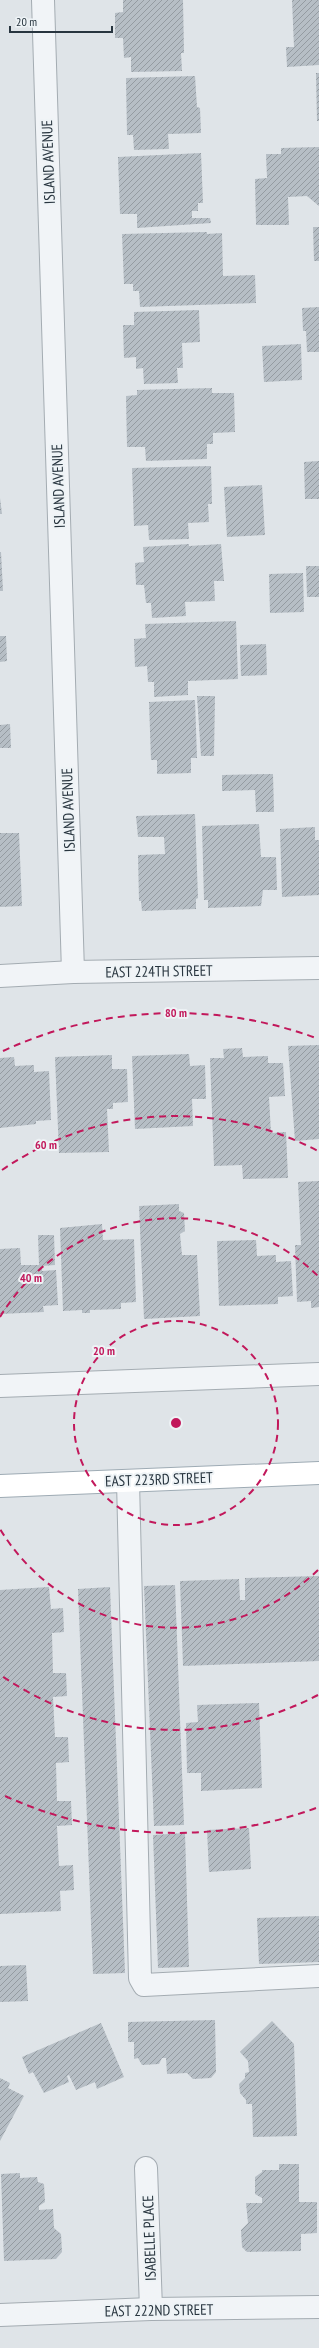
<svg xmlns="http://www.w3.org/2000/svg" width="319" height="2348" font-family="'PT Sans Narrow',sans-serif">
  <defs>
    <pattern id="building-hatch" width="6" height="6" patternUnits="userSpaceOnUse"><rect width="6" height="6" fill="#b6bec5"/><path d="M-1 1l2-2M0 6l6-6M5 7l2-2" fill="none" stroke="#949ba1"/></pattern>
  </defs>
  <rect width="100%" height="100%" fill="#dfe4e8"/>
  <!-- building -->
  <g fill="url(#building-hatch)">
    <path d="M123,0H183L184,53H181L182,71L131,72V57L124,58L123,38H115V13L123,12Z"/>
    <path d="M292,0H319V65L287,67L286,47H294Z"/>
    <path d="M316,73H319V121H317Z"/>
    <path d="M195,76L197,107L200,108L201,133L168,134L169,149L134,150L133,135H127L126,78Z"/>
    <path d="M319,147V206L307,196L288,197L289,225H256L255,179L267,178L266,154H281V148Z"/>
    <path d="M201,153L203,203H198V211H192V218H210L211,223L137,228V214H120L118,157Z"/>
    <path d="M313,227H319V261H314Z"/>
    <path d="M207,232V234L222,233L223,276L255,275L256,303L140,307L139,291H133V284H124L122,234Z"/>
    <path d="M319,307V352H307L306,331H303L302,308Z"/>
    <path d="M199,310L200,342L182,343L183,368H177L178,383L144,384L143,368L136,369V357L124,358L123,325H134V312Z"/>
    <path d="M301,344L302,380L264,382L262,346Z"/>
    <path d="M212,388V393H234L235,432L213,433V444H207V459L146,461L145,447H127L126,396L137,395V390Z"/>
    <path d="M319,461V499H305L304,462Z"/>
    <path d="M211,466L212,504H208L209,522L188,523L189,539L149,540L148,525L134,526L132,468Z"/>
    <path d="M262,485L265,535L227,537L224,487Z"/>
    <path d="M0,498L2,514H0Z"/>
    <path d="M189,544V546L221,544L224,581H214L215,601L185,602L186,616L152,618L151,603H146L144,585H136L135,563L144,562L143,547Z"/>
    <path d="M0,552H1L3,591H0Z"/>
    <path d="M306,566H319V597H307Z"/>
    <path d="M303,573L304,612L270,613L269,574Z"/>
    <path d="M236,621L238,679L188,681V695L154,697V682H148L147,666L135,667L134,639L146,638L145,624Z"/>
    <path d="M0,636H6L7,661L0,662Z"/>
    <path d="M266,644L267,675L241,676L240,645Z"/>
    <path d="M197,696H215L214,756H201Z"/>
    <path d="M195,700L197,758H191V773L157,774V760H151L149,702Z"/>
    <path d="M10,724L11,748H0V725Z"/>
    <path d="M273,774L274,812H256L255,790L222,791V775Z"/>
    <path d="M195,814L198,898L196,899V909L142,911L141,901H139L138,855L165,854L164,837H138L136,816Z"/>
    <path d="M259,824L261,857H276L277,890H263L261,906L208,908V900H204L202,826Z"/>
    <path d="M315,827V840H319V895L282,897L280,829Z"/>
    <path d="M0,833H19L22,906L0,907Z"/>
    <path d="M319,1045V1139L295,1141L288,1046Z"/>
    <path d="M242,1048L243,1057L268,1056V1063H283L285,1096L269,1097L271,1133L286,1132L288,1178L243,1179L242,1165L214,1166L210,1058H224L223,1049Z"/>
    <path d="M189,1054L190,1066L205,1065L206,1099H192L193,1126L135,1129L132,1056Z"/>
    <path d="M112,1055V1069H127L128,1102L113,1103V1109H107L109,1152L59,1153L55,1057Z"/>
    <path d="M14,1057L15,1066L34,1065V1072L49,1071L51,1120L36,1121V1124L0,1128V1058Z"/>
    <path d="M319,1181V1307L311,1308V1301L297,1302L295,1245H301L298,1182Z"/>
    <path d="M179,1204V1211L184,1213L185,1231L180,1234L182,1255H197L200,1316L144,1319L139,1206Z"/>
    <path d="M102,1224L103,1240L134,1239L136,1302L121,1303V1309L90,1310V1313H82V1310L63,1311L60,1228Z"/>
    <path d="M38,1235H54L55,1265L42,1266V1271L56,1270L58,1305L43,1306L44,1312L0,1314V1249L20,1248L21,1265H39Z"/>
    <path d="M256,1240L257,1256L276,1255V1262L291,1261L293,1296L278,1297V1304L219,1306L217,1241Z"/>
    <path d="M319,1576V1661L183,1666L180,1581L239,1579L240,1600H245V1578Z"/>
    <path d="M175,1585L184,1825L154,1826L144,1586Z"/>
    <path d="M49,1587L51,1609L63,1608L64,1632L52,1633L53,1673H66L67,1696L53,1697L55,1737H68L69,1762L56,1763L57,1801H71L72,1825L57,1826L59,1866L73,1865L74,1890L60,1891L61,1911L0,1914V1590Z"/>
    <path d="M110,1587L125,1973L93,1974L78,1589Z"/>
    <path d="M259,1703L262,1788L201,1791V1773H187L186,1723L198,1722L197,1705Z"/>
    <path d="M249,1828L251,1869L209,1872L207,1830Z"/>
    <path d="M185,1833L189,1967L158,1968L153,1835Z"/>
    <path d="M319,1916V1962L259,1964L257,1918Z"/>
    <path d="M26,1965L28,2001L0,2002V1966Z"/>
    <path d="M215,2020L216,2072L211,2078L193,2079L187,2073L167,2074L166,2058H162L159,2064L142,2065L138,2058L134,2059V2042H128V2022Z"/>
    <path d="M272,2021L294,2044L297,2136L253,2137L252,2104H246V2100L240,2093L239,2084L245,2078V2073L249,2072L248,2061L240,2052Z"/>
    <path d="M101,2023L124,2077L97,2089L95,2082L76,2090L69,2075L67,2076L69,2082L44,2093L33,2072L29,2074L22,2057Z"/>
    <path d="M0,2078L10,2083L8,2088L24,2096L0,2141Z"/>
    <path d="M279,2164H299V2202H317V2233L301,2234V2251L247,2252L242,2247L241,2230L248,2223L246,2203H262V2198L255,2194V2177L262,2172V2170H279Z"/>
    <path d="M20,2173V2178L37,2177L38,2182L44,2184L45,2202L39,2206V2210L53,2209L54,2228L61,2234L62,2252L56,2259L4,2261L1,2174Z"/>
  </g>
  <g fill="none" stroke-linecap="round" stroke-linejoin="round">
    <!-- minor casing -->
    <g stroke="#a4acb2" stroke-width="24">
      <g id="minor">
        <path d="M43,0L73,972"/>
        <path d="M0,976L73,972L319,968"/>
        <path d="M0,1386L319,1374"/>
        <path d="M128,1481L140,1978L144,1985L319,1976"/>
        <path d="M146,2168L151,2309"/>
        <path d="M0,2315L151,2309L319,2307"/>
      </g>
    </g>
    <!-- major casing -->
    <g stroke="#9eabb4" stroke-width="24">
      <path id="major" d="M0,1486L319,1473"/>
    </g>
    <!-- minor -->
    <use href="#minor" stroke="#f1f4f7" stroke-width="22"/>
    <!-- major -->
    <use href="#major" stroke="#fff" stroke-width="22"/>
  </g>
  <!-- distance rings -->
  <g fill="none" stroke="#c2185b" stroke-width="2" stroke-dasharray="7 5">
    <circle cx="176" cy="1423" r="102"/>
    <path d="M318 1570A205 205 0 0 1 0 1529M0 1317A205 205 0 0 1 318 1276"/>
    <path d="M318 1695A307 307 0 0 1 2 1676M2 1170A307 307 0 0 1 318 1151"/>
    <path d="M316 1808A410 410 0 0 1 3 1795M3 1051A410 410 0 0 1 316 1038"/>
  </g>
  <g text-anchor="middle" dominant-baseline="central" stroke-width="4" stroke-linejoin="round" paint-order="stroke">
    <!-- street labels -->
    <g font-size="15" fill="#28353f" stroke="#eef3f6">
      <text transform="translate(48 162) rotate(-92)">ISLAND AVENUE</text>
      <text transform="translate(58 486) rotate(-92)">ISLAND AVENUE</text>
      <text transform="translate(68 810) rotate(-92)">ISLAND AVENUE</text>
      <text transform="translate(159 971) rotate(-1)">EAST 224TH STREET</text>
      <text transform="translate(159 1479) rotate(-2)">EAST 223RD STREET</text>
      <text transform="translate(149 2238) rotate(-92)">ISABELLE PLACE</text>
      <text transform="translate(159 2310) rotate(-1)">EAST 222ND STREET</text>
    </g>
  </g>
  <circle cx="176" cy="1423" r="6" fill="#c2185b" stroke="#eef3f6" stroke-width="2"/>
  <g font-size="12" text-anchor="middle" font-weight="bold" fill="#c2185b" stroke="#eef3f6" stroke-width="4" stroke-linejoin="round" paint-order="stroke">
    <text x="176" y="1017">80 m</text>
    <text x="46" y="1149">60 m</text>
    <text x="31" y="1282">40 m</text>
    <text x="104" y="1355">20 m</text>
  </g>
  <!-- scale -->
  <path d="M10 26v6h102v-6" fill="none" stroke="#28353f" stroke-width="2"/>
  <text x="16" y="26" font-size="12" fill="#28353f" stroke="#eef3f6" stroke-width="3" paint-order="stroke">20 m</text>
</svg>
